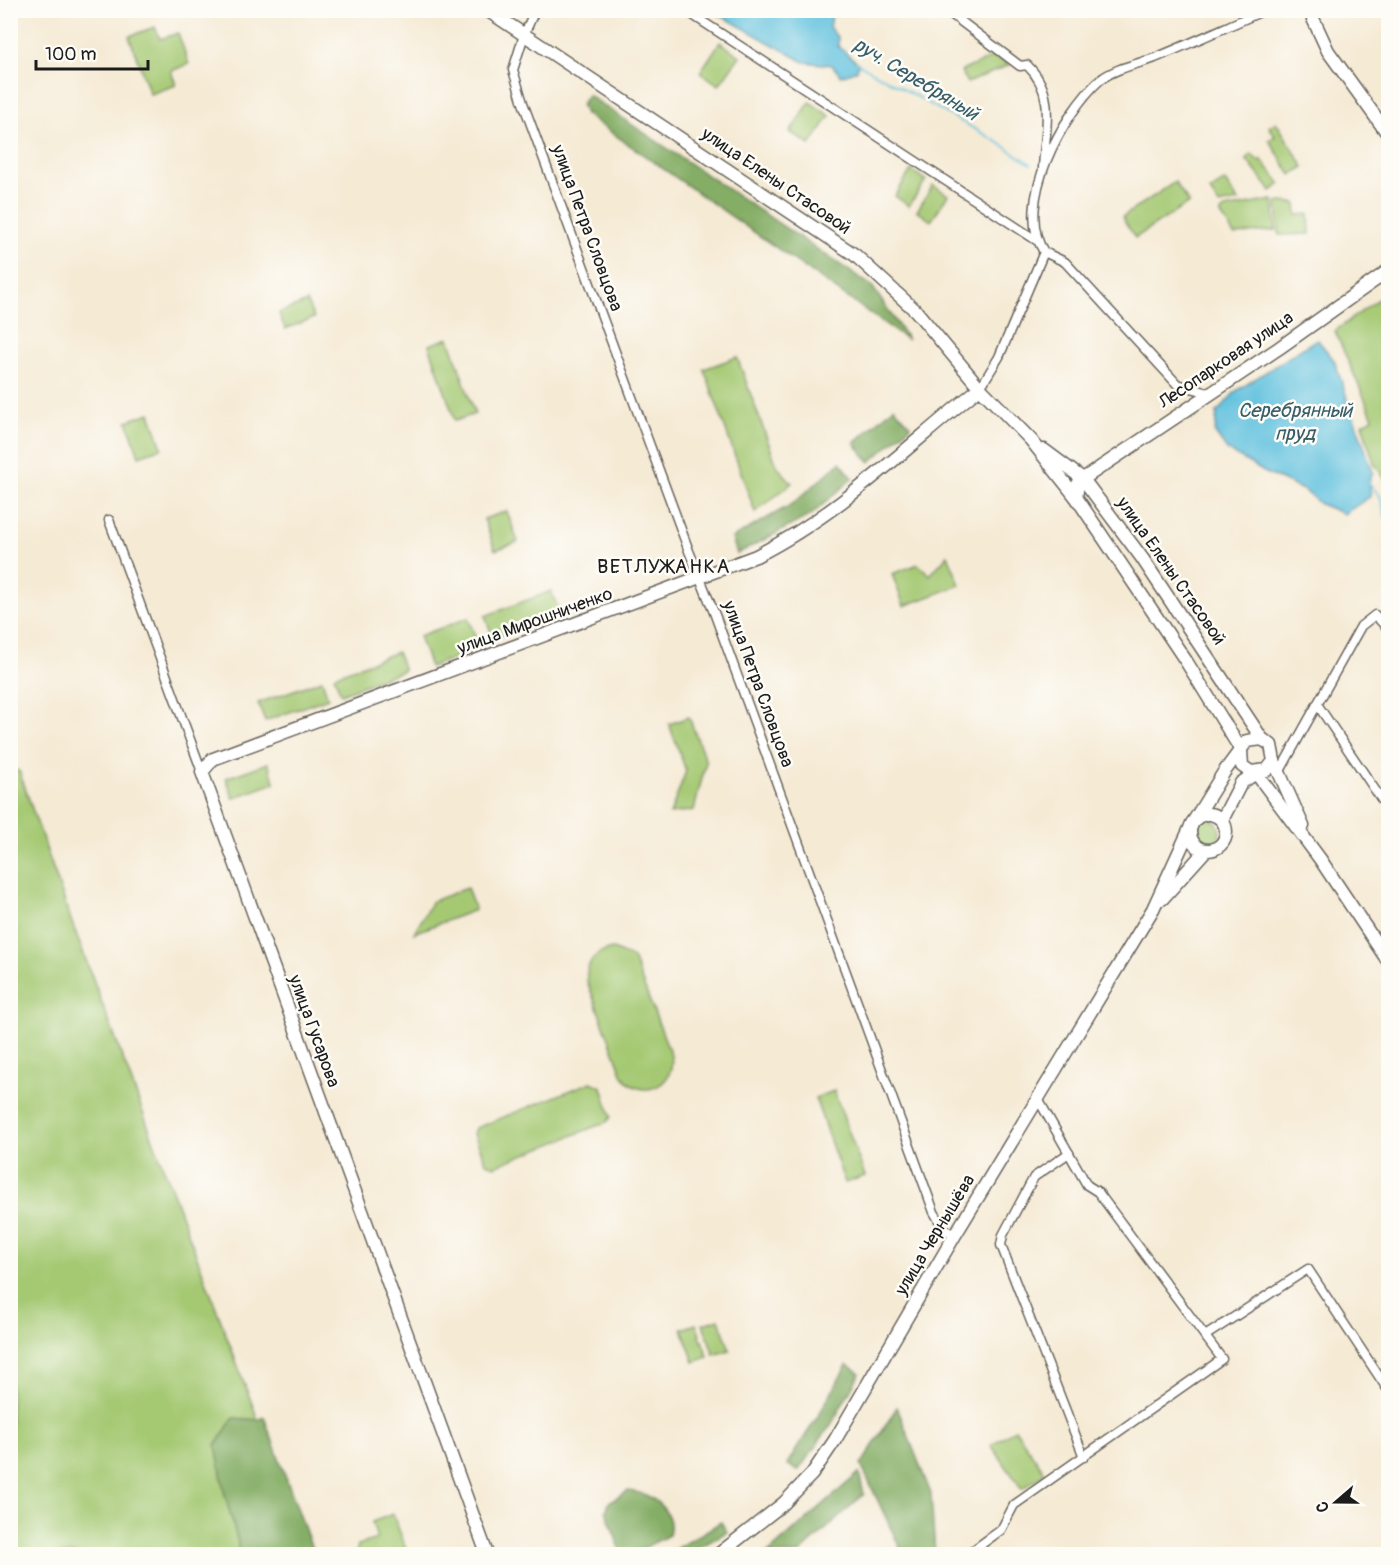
<svg xmlns="http://www.w3.org/2000/svg" width="1399" height="1565" font-family="Pangolin,sans-serif">
  <rect width="100%" height="100%" fill="#fdfcf7"/>
  <filter id="ink" filterUnits="userSpaceOnUse"><feTurbulence type="fractalNoise" baseFrequency=".0167" numOctaves="2"/><feDisplacementMap in="SourceGraphic" scale="12" xChannelSelector="R" yChannelSelector="G"/><feConvolveMatrix kernelMatrix="1 2 1 2 8 2 1 2 1" color-interpolation-filters="sRGB"/></filter>
  <filter id="wash" filterUnits="userSpaceOnUse"><feTurbulence type="fractalNoise" baseFrequency=".008" numOctaves="4" result="noise"/><feDisplacementMap in="SourceGraphic" scale="24" xChannelSelector="R" yChannelSelector="G"/><feGaussianBlur stdDeviation="1.35" result="paint"/><feColorMatrix in="noise" values="0 0 0 0 0 0 0 0 0 0 0 0 0 0 0 0 0 1.4 0 .05"/><feComposite in="paint" operator="in"/></filter>
  <g filter="url(#wash)">
    <rect width="100%" height="100%" fill="#f5ead4"/>
    <!-- green -->
    <g fill="#a5c973" stroke="#607248" stroke-width="1.5">
      <path d="M155,27L160,39L178,33L189,64L171,71L176,85L150,94L129,36Z"/>
      <path d="M720,42L740,56L719,85L700,72Z"/>
      <path d="M995,56L1009,65L967,83L961,71Z"/>
      <path d="M810,102L830,116L810,145L790,132Z"/>
      <path d="M1276,122L1304,167L1291,175L1269,140L1275,136L1269,127Z"/>
      <path d="M1252,154L1258,161L1261,159L1281,184L1271,191L1246,159Z"/>
      <path d="M911,170L926,180L909,206L895,196Z"/>
      <path d="M1225,181L1238,201L1219,205L1210,191Z"/>
      <path d="M1175,182L1189,203L1135,238L1122,217Z"/>
      <path d="M933,185L948,195L931,221L917,211Z"/>
      <path d="M1273,200L1276,230L1234,235L1220,213L1225,209Z"/>
      <path d="M1277,202L1296,203L1297,215L1309,214L1310,234L1279,235Z"/>
      <path d="M1388,292V483L1374,463L1362,424L1373,418L1335,331Z"/>
      <path d="M307,302L314,318L285,329L279,313Z"/>
      <path d="M449,338L475,414L455,421L429,345Z"/>
      <path d="M737,357L777,466L792,483L755,512L704,369Z"/>
      <path d="M150,413L162,448L139,456L127,421Z"/>
      <path d="M507,511L518,542L495,550L484,519Z"/>
      <path d="M948,555L960,585L904,606L892,574L918,564L930,575Z"/>
      <path d="M551,591L560,613L493,638L485,616Z"/>
      <path d="M468,618L480,648L430,667L419,636Z"/>
      <path d="M397,652L404,670L341,694L334,676Z"/>
      <path d="M322,680L328,698L265,721L258,703Z"/>
      <path d="M689,717L706,762L694,810L670,814L686,771L669,724Z"/>
      <path d="M10,759L14,770L19,771L71,920L258,1420L233,1418L224,1491L238,1542V1554H11Z"/>
      <path d="M268,763L275,783L233,798L226,778Z"/>
      <circle cx="1207" cy="832" r="13"/>
      <path d="M467,888L475,910L414,933L432,901Z"/>
      <path d="M613,949L633,958L671,1055C677,1086 641,1102 623,1076L587,981C585,964 595,950 613,949Z"/>
      <path d="M591,1082L602,1087L611,1117L607,1122L495,1166L486,1163L474,1134L476,1128Z"/>
      <path d="M834,1091L865,1176L845,1183L815,1098Z"/>
      <path d="M719,1319L730,1350L714,1355L703,1324Z"/>
      <path d="M696,1324L708,1357L694,1362L682,1329Z"/>
      <path d="M1015,1429L1045,1473L1022,1489L991,1445Z"/>
      <path d="M393,1514L408,1554H356L358,1545L377,1539L372,1522Z"/>
    </g>
    <!-- forest -->
    <g fill="#84ad65" stroke="#506440" stroke-width="1.5">
      <path d="M588,95L872,286L908,340L585,114L581,104Z"/>
      <path d="M894,407L911,426L870,462L854,443Z"/>
      <path d="M840,462L853,478L811,515L737,554L732,538L794,503Z"/>
      <path d="M847,1365L860,1373L832,1423L798,1471L787,1464L818,1416Z"/>
      <path d="M897,1407L931,1494L935,1554H903L861,1465Z"/>
      <path d="M264,1417L314,1554H238V1542L224,1491L216,1445L233,1418L258,1420Z"/>
      <path d="M859,1473L864,1494L799,1554H767Z"/>
      <path d="M628,1491C650,1492 676,1510 669,1535L633,1554L621,1552L606,1511L609,1502Z"/>
      <path d="M721,1522L727,1532L688,1554H668Z"/>
    </g>
    <!-- water -->
    <g fill="#60c1de" stroke="#3e6e7d" stroke-width="1.5">
      <path d="M717,10L830,11L833,13L829,27L838,38V46L858,63L857,70L841,76L832,65L804,62L716,13Z"/>
      <path d="M1317,339L1334,360L1373,472L1369,482L1371,496L1344,514L1320,504L1305,491L1264,472L1227,450L1215,433L1217,412L1236,391Z"/>
    </g>
    <g fill="none" stroke-linecap="round" stroke-linejoin="round">
      <!-- stream -->
      <g stroke="#60c1de" stroke-width="2">
        <path d="M857,63L996,141L1031,164"/>
        <path d="M1367,481L1380,496L1388,523"/>
      </g>
    </g>
  </g>
  <g filter="url(#ink)">
    <g fill="none" stroke-linecap="round" stroke-linejoin="round">
      <!-- street casing -->
      <g stroke="#68645c" stroke-width="11">
        <g id="street">
          <path d="M535,10L524,35L513,70L523,103L689,551L715,615L934,1212L944,1229L955,1235"/>
          <path d="M685,10L1036,240"/>
          <path d="M946,10L1020,66L1027,65C1057,94 1045,129 1043,168"/>
          <path d="M1044,252L1065,262L1177,384L1209,393"/>
          <path d="M980,388L999,357L1044,252C1013,205 1063,113 1100,80C1115,68 1138,64 1155,58C1192,43 1228,26 1265,10"/>
          <path d="M109,520L202,772"/>
          <path d="M1317,704L1388,809"/>
          <path d="M1280,771L1361,626L1375,615L1388,629"/>
          <path d="M1069,1153L1034,1177L1003,1235L1001,1245L1084,1457"/>
          <path d="M1205,1336L1308,1269L1388,1390"/>
          <path d="M968,1554L1001,1530L1014,1505L1222,1359L1098,1192L1087,1185L1038,1099"/>
        </g>
      </g>
      <!-- secondary casing -->
      <g stroke="#68645c" stroke-width="15">
        <g id="secondary">
          <path d="M487,10L855,255L916,311L980,388L1031,440L1076,497L1186,661L1241,750"/>
          <path d="M1309,10L1328,51L1388,134"/>
          <path d="M1044,450L1083,479L1142,558L1262,739"/>
          <path d="M1076,497L1078,484L1083,479L1279,348L1388,271"/>
          <path d="M1274,761L1303,826"/>
          <path d="M1256,773L1320,859L1388,961"/>
          <circle cx="1208" cy="832" r="18"/>
          <path d="M1222,820L1241,783L1256,773"/>
          <path d="M1162,899L1206,850"/>
          <path d="M487,1554L202,772L213,759L756,556C840,514 907,446 980,388"/>
          <path d="M719,1554L784,1503L812,1474L835,1440L955,1235L1153,909L1192,824L1224,772L1247,741L1262,739L1271,745L1274,761L1267,770L1251,772L1242,766L1241,750"/>
        </g>
      </g>
      <!-- street -->
      <use href="#street" stroke="#fff" stroke-width="8"/>
      <!-- secondary -->
      <use href="#secondary" stroke="#fff" stroke-width="12"/>
    </g>
  </g>
  <g text-anchor="middle" dominant-baseline="central" stroke-width="5" stroke-linejoin="round" paint-order="stroke">
    <!-- street labels -->
    <g font-size="18" fill="#1c1c1c" stroke="#fdfcf7">
      <text transform="translate(776 181) rotate(34)">улица Елены Стасовой</text>
      <text transform="translate(587 228) rotate(70)">улица Петра Словцова</text>
      <text transform="translate(1226 360) rotate(-34)">Лесопарковая улица</text>
      <text transform="translate(1171 571) rotate(55)">улица Елены Стасовой</text>
      <text transform="translate(535 621) rotate(-20)">улица Мирошниченко</text>
      <text transform="translate(758 684) rotate(70)">улица Петра Словцова</text>
      <text transform="translate(314 1031) rotate(70)">улица Гусарова</text>
      <text transform="translate(935 1235) rotate(-59)">улица Чернышёва</text>
    </g>
    <!-- water labels -->
    <g font-size="20" font-style="italic" fill="#375e6a" stroke="#fdfcf7">
      <text transform="translate(916 79) rotate(31)">руч. Серебряный</text>
      <text x="1295" y="410">Серебрянный<tspan x="1295" dy="23">пруд</tspan></text>
    </g>
    <!-- neighbourhood labels -->
    <g font-size="20" letter-spacing="1.5" fill="#1c1c1c" stroke="#fdfcf7">
      <text x="664" y="566">ВЕТЛУЖАНКА</text>
    </g>
  </g>
  <!-- margin -->
  <rect width="1399" height="1565" fill="none" stroke="#fdfcf7" stroke-width="36"/>
  <!-- north arrow -->
  <g transform="translate(1336 1502) rotate(250)" stroke="#fdfcf7" stroke-width="4.5" paint-order="stroke">
  <path d="M0-4.5L10 22L0 15L-10 22Z" fill="#1c1c1c"/>
  <text y="-9" font-size="16" font-weight="bold" text-anchor="middle" fill="#1c1c1c">С</text>
  </g>
  <!-- scale -->
  <path d="M36 60v9h112v-9" fill="none" stroke="#1c1c1c" stroke-width="3"/>
  <text x="45" y="60" font-size="18" fill="#1c1c1c" stroke="#fdfcf7" stroke-width="4.5" paint-order="stroke">100 m</text>
</svg>
